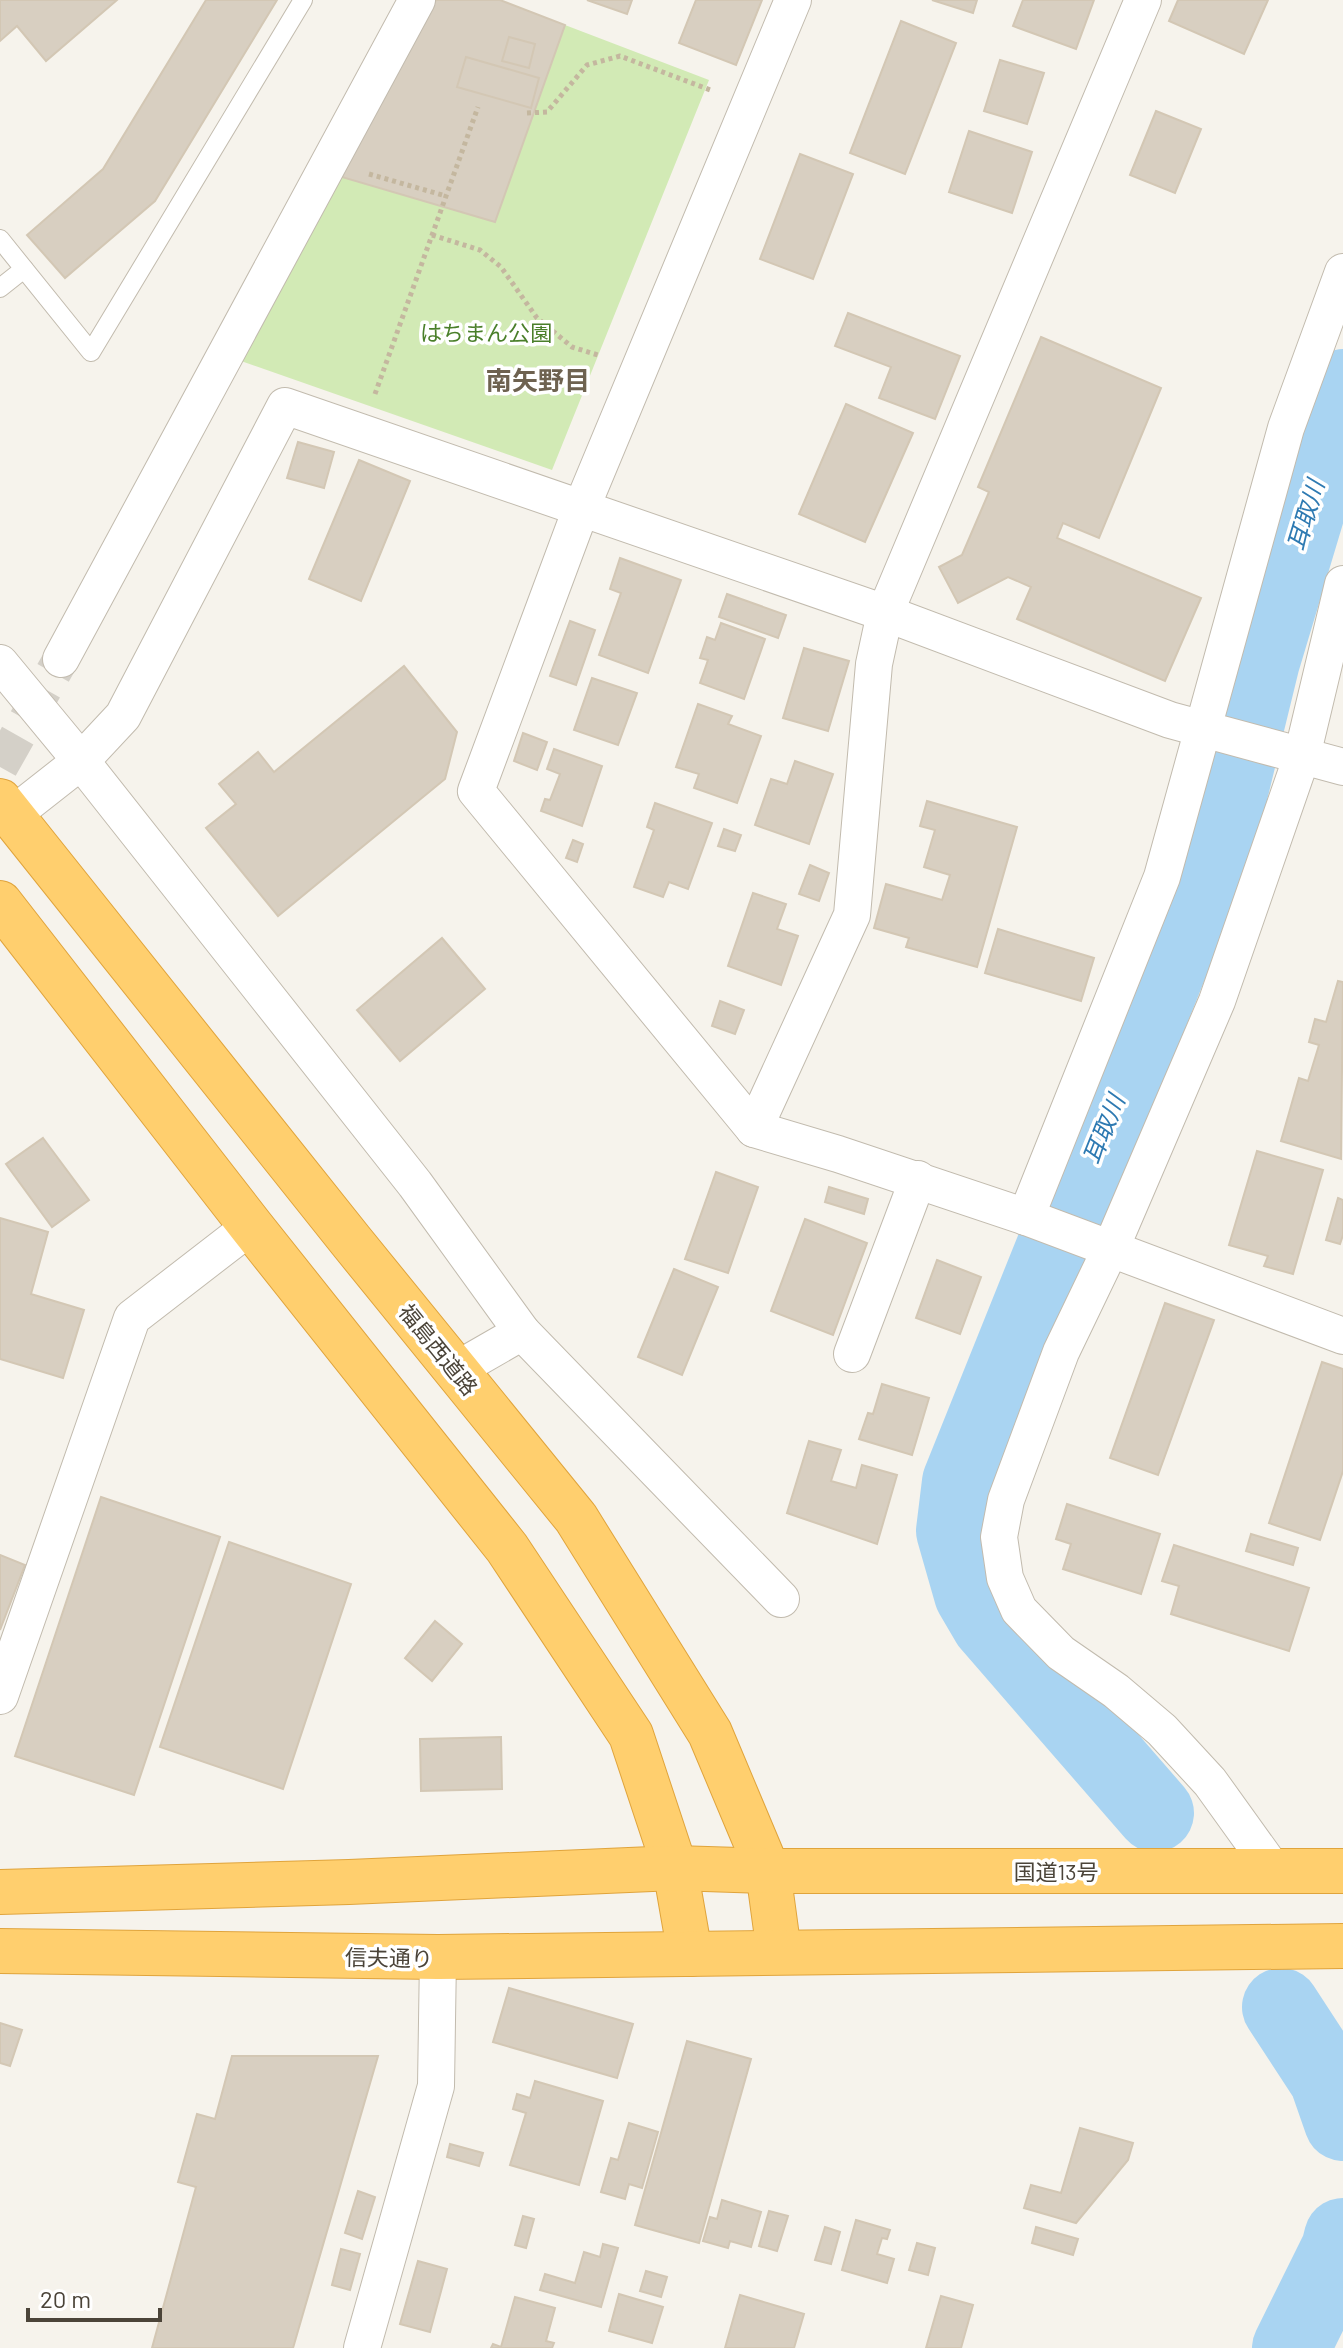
<svg xmlns="http://www.w3.org/2000/svg" width="1343" height="2348" font-family="Barlow,'Noto Sans JP',sans-serif">
  <rect width="100%" height="100%" fill="#f6f3ec"/>
  <!-- green -->
  <path fill="#d2eab5" d="M565,25L709,80L552,470L241,361L335,175L495,222Z"/>
  <g fill="none" stroke-linecap="round" stroke-linejoin="round">
    <!-- river -->
    <g stroke="#a9d4f2" stroke-width="78">
      <path d="M1155,1813L990,1623L973,1594L955,1531L961,1482L1200,887L1223,816L1261,661L1343,388"/>
      <path d="M1281,2007L1328,2079L1343,2122"/>
      <path d="M1291,2348L1340,2249L1343,2237"/>
    </g>
  </g>
  <!-- building -->
  <g fill="#d8cfc1" stroke="#d3c7b4" stroke-width="2">
    <path d="M0,0H117L46,61L17,26L0,41Z"/>
    <path d="M206,0H277L155,201L65,278L27,235L103,169Z"/>
    <path d="M436,0H500L565,25L495,222L335,175Z"/>
    <path d="M587,0H632L627,14Z"/>
    <path d="M696,0H762L736,65L679,43Z"/>
    <path d="M932,0H977L973,13Z"/>
    <path d="M1023,0H1094L1076,49L1013,26Z"/>
    <path d="M1178,0H1268L1244,54L1169,21Z"/>
    <path d="M901,21L956,43L905,174L850,153Z"/>
    <path d="M509,37L535,44L529,68L502,61Z"/>
    <path d="M466,57L539,78L531,108L457,87Z"/>
    <path d="M1000,60L1044,73L1027,124L984,111Z"/>
    <path d="M1156,111L1201,129L1175,193L1130,175Z"/>
    <path d="M969,131L1032,152L1012,213L949,192Z"/>
    <path d="M800,154L853,174L813,279L760,259Z"/>
    <path d="M848,313L960,356L935,419L879,398L891,367L835,346Z"/>
    <path d="M1041,337L1161,388L1099,538L1063,523L1057,538L1201,598L1165,681L1017,619L1031,587L1008,577L958,603L939,567L962,555L989,492L978,487Z"/>
    <path d="M846,404L913,433L865,542L799,514Z"/>
    <path d="M298,442L334,452L324,488L287,478Z"/>
    <path d="M359,460L410,481L361,601L309,579Z"/>
    <path d="M620,558L681,580L648,673L599,655L621,593L610,589Z"/>
    <path d="M727,594L786,615L778,638L719,617Z"/>
    <path d="M570,621L595,630L576,685L550,676Z"/>
    <path d="M721,623L765,639L744,699L700,683L708,660L700,658L707,637L715,640Z"/>
    <path d="M804,648L849,661L828,731L783,718Z"/>
    <path d="M404,666L457,732L445,779L278,916L206,828L236,804L219,784L258,752L274,772Z"/>
    <path d="M592,678L637,693L618,745L574,730Z"/>
    <path d="M698,704L732,716L728,724L761,736L737,803L694,788L699,774L676,767Z"/>
    <path d="M523,733L547,742L537,770L514,761Z"/>
    <path d="M554,749L602,766L582,826L541,811L545,799L550,800L560,774L547,769Z"/>
    <path d="M795,761L833,774L809,844L755,825L771,779L787,784Z"/>
    <path d="M927,801L1017,827L977,967L906,947L909,938L874,928L886,884L942,900L950,875L924,867L935,830L920,826Z"/>
    <path d="M655,803L712,823L688,889L669,882L663,897L634,887L654,830L647,827Z"/>
    <path d="M724,829L741,835L735,851L718,846Z"/>
    <path d="M573,840L583,844L577,862L566,858Z"/>
    <path d="M810,865L829,873L819,901L799,894Z"/>
    <path d="M753,893L786,904L777,929L798,936L781,985L728,966Z"/>
    <path d="M998,929L1094,958L1081,1001L985,973Z"/>
    <path d="M442,938L485,989L400,1061L357,1010Z"/>
    <path d="M1338,981L1343,982L1341,1159L1281,1141L1299,1078L1308,1081L1319,1045L1309,1042L1315,1019L1326,1022Z"/>
    <path d="M720,1001L744,1010L735,1034L712,1026Z"/>
    <path d="M43,1138L89,1200L52,1227L6,1164Z"/>
    <path d="M1257,1151L1323,1170L1293,1274L1264,1266L1268,1256L1229,1245Z"/>
    <path d="M716,1172L758,1187L728,1273L685,1259Z"/>
    <path d="M829,1187L868,1199L864,1214L825,1202Z"/>
    <path d="M1338,1198L1343,1200V1235L1340,1244L1326,1240Z"/>
    <path d="M0,1218L48,1232L31,1294L84,1310L63,1378L0,1359Z"/>
    <path d="M805,1219L867,1243L833,1335L771,1311Z"/>
    <path d="M937,1260L981,1277L960,1334L916,1318Z"/>
    <path d="M674,1269L718,1287L682,1375L638,1357Z"/>
    <path d="M1165,1303L1214,1320L1158,1475L1110,1458Z"/>
    <path d="M1322,1362L1343,1369V1471L1320,1540L1269,1523Z"/>
    <path d="M882,1384L929,1398L912,1455L859,1439L868,1413L873,1414Z"/>
    <path d="M809,1441L841,1450L831,1481L856,1488L862,1465L897,1475L877,1544L787,1513Z"/>
    <path d="M101,1497L220,1537L134,1795L15,1756Z"/>
    <path d="M1067,1504L1160,1534L1141,1594L1063,1569L1071,1544L1056,1539Z"/>
    <path d="M1251,1534L1298,1548L1293,1565L1246,1551Z"/>
    <path d="M229,1542L351,1584L283,1789L160,1747Z"/>
    <path d="M1174,1545L1309,1588L1289,1651L1171,1614L1179,1586L1162,1581Z"/>
    <path d="M0,1555L25,1565L0,1630Z"/>
    <path d="M435,1621L462,1644L432,1681L405,1658Z"/>
    <path d="M501,1737L502,1789L421,1791L420,1739Z"/>
    <path d="M509,1988L633,2024L617,2078L493,2042Z"/>
    <path d="M0,2023L22,2030L10,2066L0,2063Z"/>
    <path d="M687,2041L751,2059L699,2243L635,2225Z"/>
    <path d="M232,2056H378L293,2348H152L196,2187L178,2182L197,2114L215,2119Z"/>
    <path d="M535,2081L603,2101L579,2185L510,2165L526,2113L513,2109L517,2094L530,2098Z"/>
    <path d="M629,2123L658,2132L642,2188L629,2184L625,2199L601,2192L611,2158L618,2160Z"/>
    <path d="M1080,2128L1133,2143L1128,2160L1076,2223L1024,2208L1031,2185L1061,2193Z"/>
    <path d="M450,2144L483,2153L479,2166L447,2157Z"/>
    <path d="M358,2191L375,2197L362,2239L345,2233Z"/>
    <path d="M722,2200L761,2212L751,2247L730,2241L728,2248L703,2241L710,2217L717,2219Z"/>
    <path d="M769,2211L788,2216L777,2251L759,2246Z"/>
    <path d="M523,2216L534,2219L526,2248L515,2245Z"/>
    <path d="M856,2220L890,2230L887,2239L882,2238L877,2254L894,2259L887,2283L842,2270Z"/>
    <path d="M825,2227L840,2232L831,2264L815,2260Z"/>
    <path d="M1036,2227L1078,2239L1073,2255L1032,2243Z"/>
    <path d="M917,2243L935,2248L928,2275L909,2270Z"/>
    <path d="M603,2244L618,2248L601,2307L540,2290L545,2274L575,2283L584,2252L600,2257Z"/>
    <path d="M341,2249L360,2254L350,2290L332,2285Z"/>
    <path d="M418,2261L447,2269L430,2332L400,2324Z"/>
    <path d="M646,2271L667,2277L661,2297L640,2291Z"/>
    <path d="M619,2294L663,2307L652,2343L609,2331Z"/>
    <path d="M740,2295L804,2314L794,2348H725Z"/>
    <path d="M941,2296L973,2305L961,2348H926Z"/>
    <path d="M515,2297L555,2308L546,2341L554,2343L552,2348H491L493,2344L501,2347Z"/>
  </g>
  <g fill="none" stroke-linecap="round" stroke-linejoin="round">
    <!-- street-tunnel -->
    <path stroke="#d4d0c8" stroke-width="36" stroke-dasharray="36 18" stroke-linecap="butt" d="M0,767L61,659"/>
    <!-- lane casing -->
    <g stroke="#c2bbae" stroke-width="20">
      <g id="lane">
        <path d="M0,239L91,352L303,0"/>
        <path d="M0,288L24,269"/>
      </g>
    </g>
    <!-- street casing -->
    <g stroke="#c2bbae" stroke-width="38">
      <g id="street">
        <path d="M793,0L581,509L476,791L754,1129L838,1154L1026,1217L1343,1336"/>
        <path d="M61,659L417,0"/>
        <path d="M0,663L81,761L415,1184L522,1332L781,1599"/>
        <path d="M11,816L81,761L123,716L285,406L885,613L1170,720L1343,767"/>
        <path d="M754,1129L852,915L874,664L885,613L1143,0"/>
        <path d="M1026,1217L1162,877L1286,428L1343,272"/>
        <path d="M852,1354L918,1179"/>
        <path d="M456,1370L522,1332"/>
        <path d="M0,1696L132,1318L251,1226"/>
        <path d="M1274,1871L1210,1782L1162,1730L1116,1691L1061,1653L1019,1610L1005,1578L999,1537L1006,1500L1061,1352L1111,1248L1217,1001L1302,756L1343,584"/>
        <path d="M362,2348L436,2086L438,1957"/>
      </g>
    </g>
    <!-- highway casing -->
    <g stroke="#e0a43c" stroke-width="46">
      <g id="highway">
        <path d="M0,801L351,1241L576,1518L710,1733L768,1871L779,1952"/>
        <path d="M0,903L251,1226L507,1548L631,1735L675,1868L690,1954"/>
        <path d="M0,1892L349,1882L675,1868L768,1871H1343"/>
        <path d="M0,1951L438,1957L1343,1946"/>
      </g>
    </g>
    <!-- path -->
    <g stroke="#c4b79f" stroke-width="5" stroke-dasharray="4 4" stroke-linecap="butt">
      <path d="M527,113L547,112L587,65L620,56L713,91"/>
      <path d="M369,174L446,196"/>
      <path d="M432,235L480,250L501,267L537,318L572,347L601,356"/>
      <path d="M375,394L478,107"/>
    </g>
    <!-- lane -->
    <use href="#lane" stroke="#fff" stroke-width="18"/>
    <!-- street -->
    <use href="#street" stroke="#fff" stroke-width="36"/>
    <!-- highway -->
    <use href="#highway" stroke="#ffcf6e" stroke-width="44"/>
  </g>
  <g text-anchor="middle" dominant-baseline="central" stroke-width="7" stroke-linejoin="round" paint-order="stroke">
    <!-- park labels -->
    <g font-size="22" fill="#4a7f2a" stroke="#fff">
      <text x="486" y="332">はちまん公園</text>
    </g>
    <!-- street labels -->
    <g font-size="22" fill="#4b4439" stroke="#fff">
      <text transform="translate(439 1349) rotate(51)">福島西道路</text>
      <text x="1056" y="1871">国道13号</text>
      <text transform="translate(389 1957) rotate(1)">信夫通り</text>
    </g>
    <!-- water labels -->
    <g font-size="24" font-style="italic" fill="#2e7ab2" stroke="#fff">
      <text transform="translate(1305 515) rotate(-73)">耳取川</text>
      <text transform="translate(1103 1129) rotate(-68)">耳取川</text>
    </g>
    <!-- quarter labels -->
    <g font-size="26" font-weight="bold" fill="#6e6250" stroke="#fff">
      <text x="538" y="379">南矢野目</text>
    </g>
  </g>
  <!-- scale -->
  <path d="M28 2308v12h132v-12" fill="none" stroke="#4b4439" stroke-width="4"/>
  <text x="40" y="2308" font-size="24" fill="#4b4439" stroke="#ffffff" stroke-width="6" paint-order="stroke">20 m</text>
</svg>
